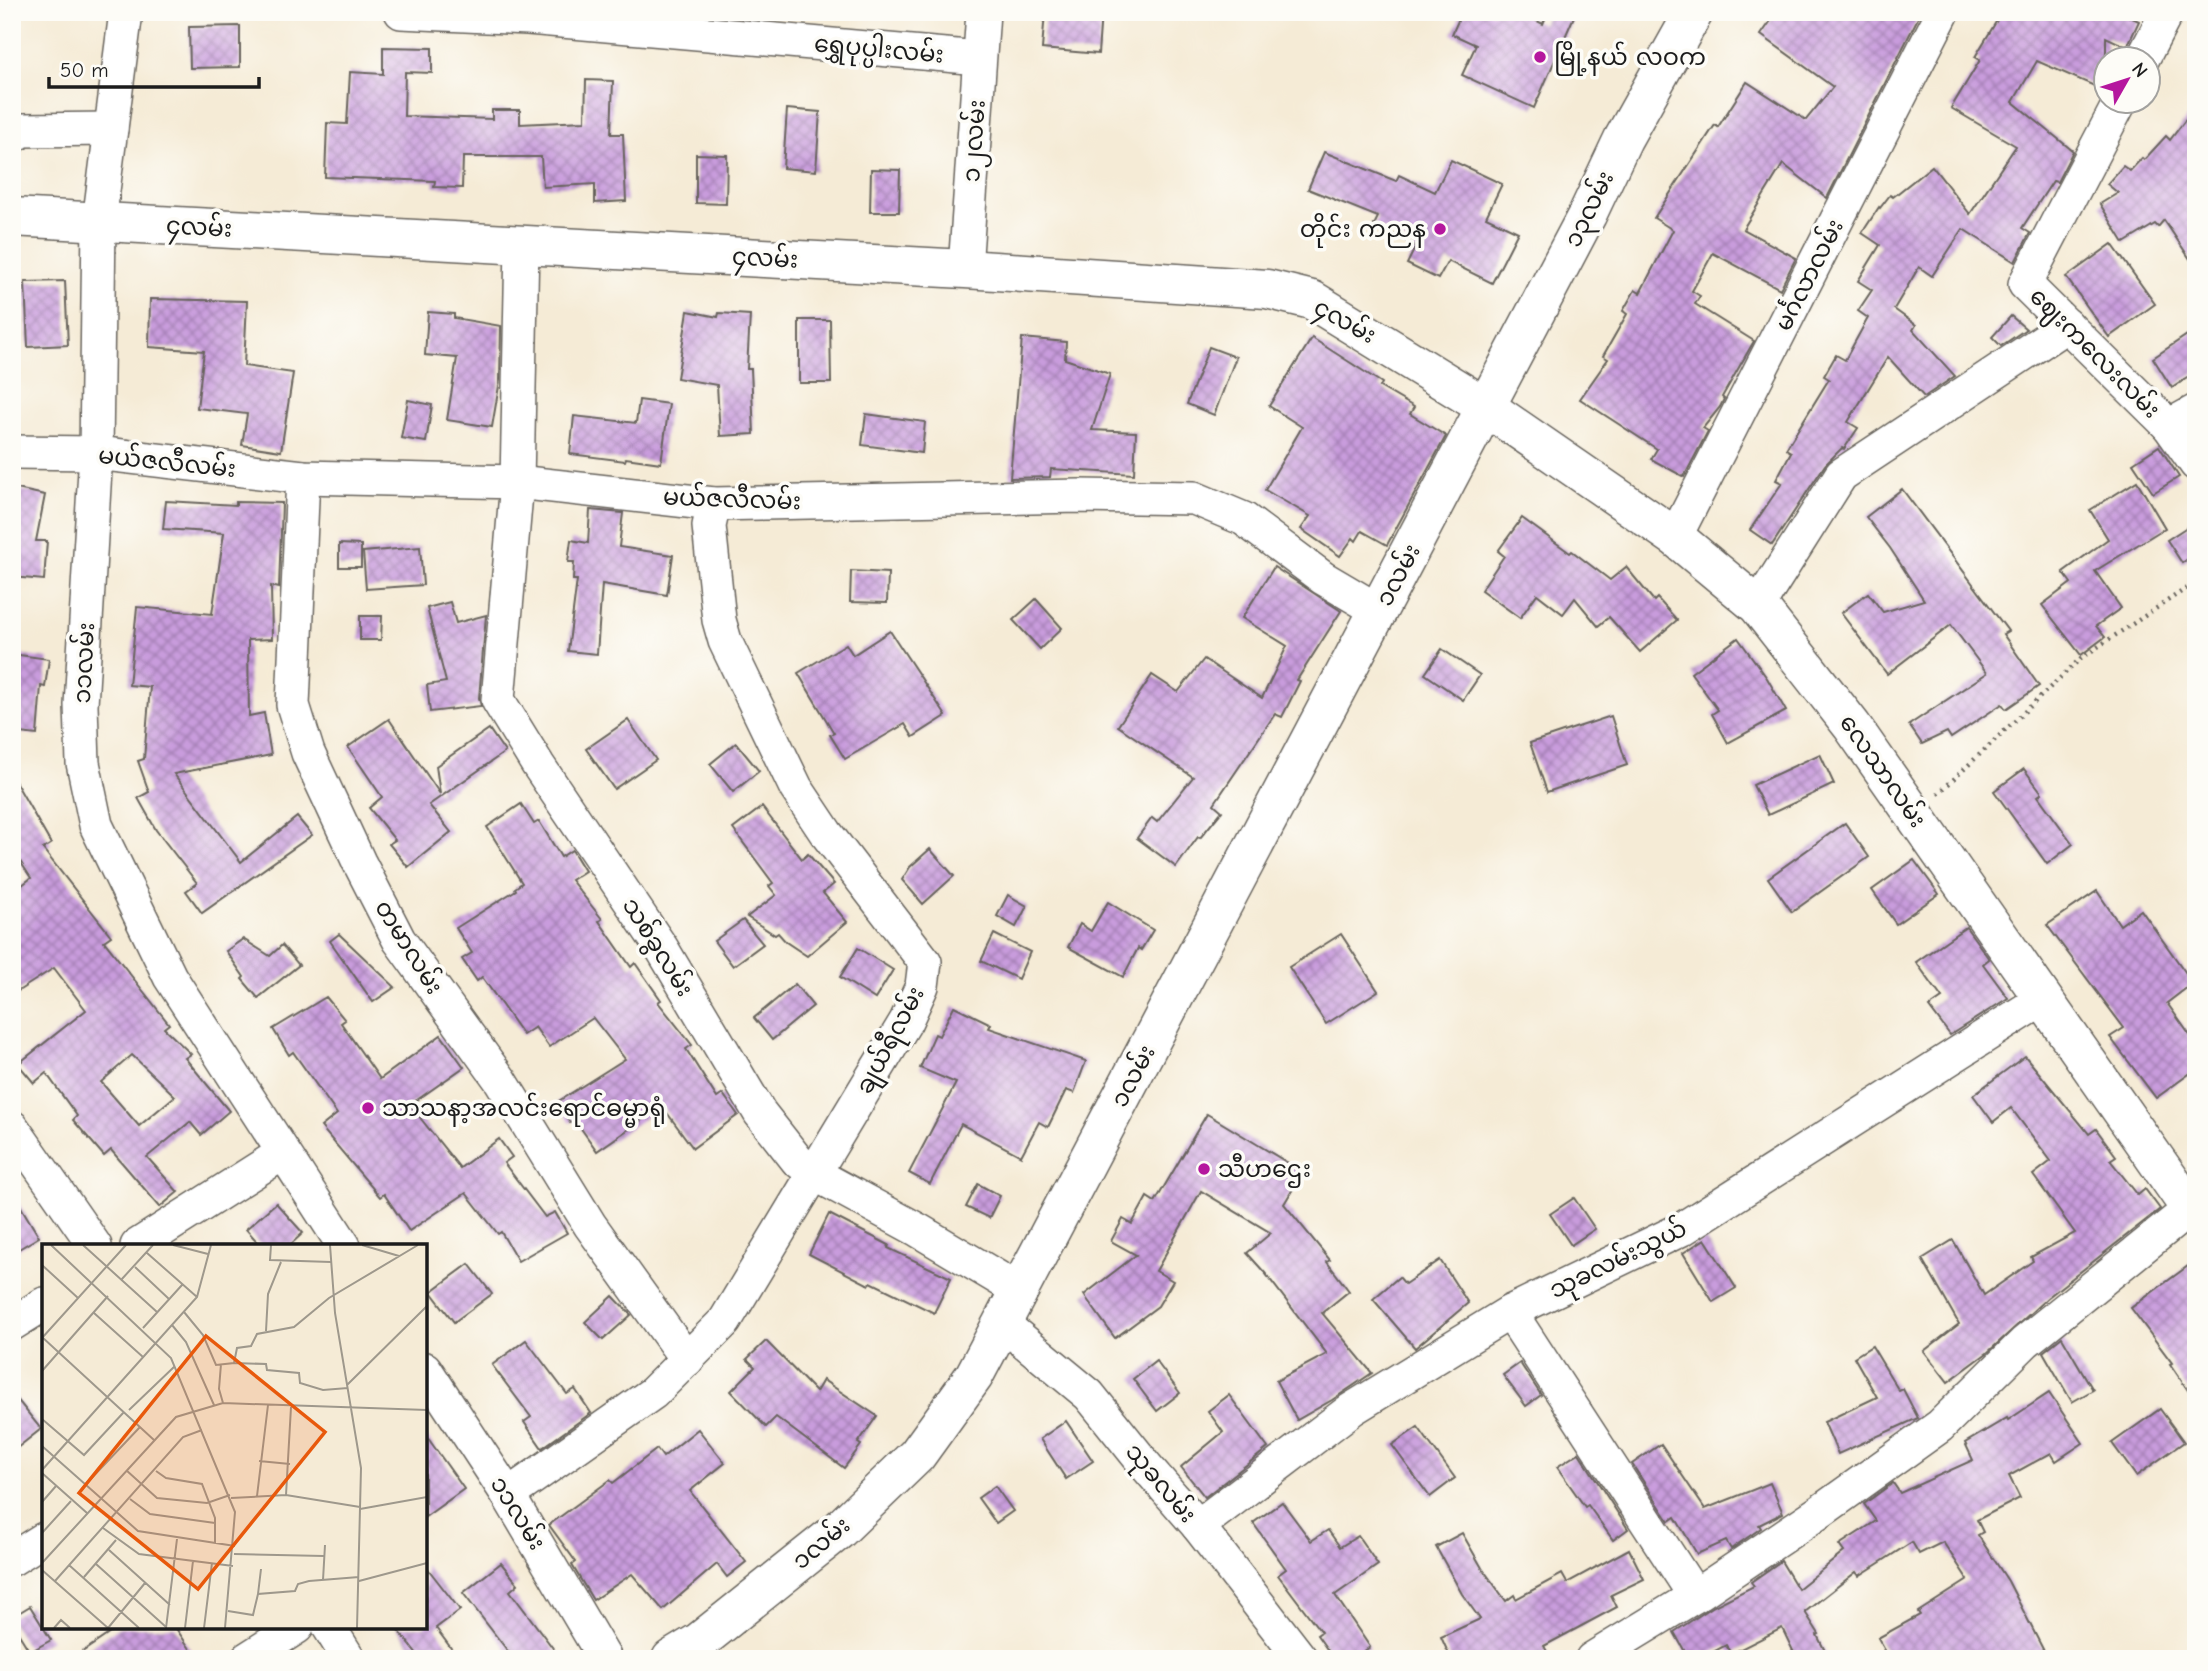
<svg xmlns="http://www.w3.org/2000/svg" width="2208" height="1671" font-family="'Comic Neue','Noto Sans Myanmar',sans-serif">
  <defs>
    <pattern id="building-cross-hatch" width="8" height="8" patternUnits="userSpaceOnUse" patternTransform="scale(1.75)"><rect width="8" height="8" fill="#c99cdd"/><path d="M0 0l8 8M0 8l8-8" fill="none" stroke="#a27eb2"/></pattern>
  </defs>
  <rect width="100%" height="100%" fill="#fdfcf7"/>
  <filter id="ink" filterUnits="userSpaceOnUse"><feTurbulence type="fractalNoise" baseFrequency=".0143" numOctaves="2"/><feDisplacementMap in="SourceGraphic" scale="14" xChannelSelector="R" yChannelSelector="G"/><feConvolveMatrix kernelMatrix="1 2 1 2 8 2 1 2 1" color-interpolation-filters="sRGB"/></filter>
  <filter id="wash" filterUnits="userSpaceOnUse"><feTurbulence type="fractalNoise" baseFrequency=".00686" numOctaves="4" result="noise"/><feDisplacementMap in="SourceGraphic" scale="28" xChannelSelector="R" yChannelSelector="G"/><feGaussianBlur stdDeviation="1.57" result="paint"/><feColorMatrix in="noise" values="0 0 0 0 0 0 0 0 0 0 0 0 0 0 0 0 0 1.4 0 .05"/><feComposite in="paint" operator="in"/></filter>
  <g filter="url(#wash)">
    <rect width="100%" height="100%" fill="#f5ebd6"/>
    <g id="blocks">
      <!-- building -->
      <g fill="url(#building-cross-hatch)" fill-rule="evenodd">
        <path d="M1045,12H1101L1098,54L1042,49Z"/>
        <path d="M1462,12H1518L1543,24L1548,12H1576L1534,108L1462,75L1476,45L1452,34Z"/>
        <path d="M1777,12H1921L1827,198L1783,164L1743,229L1796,258L1780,289L1713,253L1692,291L1700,296L1695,304L1754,341L1722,397L1724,399L1720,407L1703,428L1708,431L1684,477L1651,459L1657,449L1580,399L1608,359L1603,356L1627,314L1623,311L1635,290L1640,293L1673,230L1654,218L1715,125L1718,127L1747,82L1806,120L1833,87L1761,35Z"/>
        <path d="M2002,12H2119L2139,21L2127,47L2106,37V71L2099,88L2037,61L2013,102L2073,151L2057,182L2053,181L2022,228L2030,233L2015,262L1963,229L1932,276L1919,267L1894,309L1916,325L1913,330L1955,376L1924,397L1888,357L1848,422L1858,428L1844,449L1842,448L1825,465L1772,545L1750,530L1782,483L1776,480L1791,452L1786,449L1829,379L1824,376L1836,355L1845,360L1868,318L1858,311L1872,290L1858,281L1880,245L1862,233L1879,207L1880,208L1890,195L1893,197L1932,166L1970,214L2016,146L1951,108L1980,60L1975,57Z"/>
        <path d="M240,26V67L190,68L189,27Z"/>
        <path d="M383,47L432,48V73L405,72L404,116L492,119V110H520V124L585,121L586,80L613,81L611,134H623L626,201L595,203V184L543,187L541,157H463L462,188L434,187L435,181L325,177L327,123L347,124L350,72L383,74Z"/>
        <path d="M2196,106V268L2164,220L2158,227L2155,224L2124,243L2100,204L2118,193L2107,184L2123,166L2130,171L2142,158L2144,160L2166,136L2170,140Z"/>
        <path d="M787,109L820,112L816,171L783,168Z"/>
        <path d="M1324,152L1396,181L1399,175L1435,192L1451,160L1502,184L1486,217L1518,232L1492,283L1448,261L1438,279L1407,264L1416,246L1374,225L1378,217L1308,189Z"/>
        <path d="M696,154L727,155L726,204L696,203Z"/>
        <path d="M871,169L900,170L899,212H870Z"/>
        <path d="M2112,244L2155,304L2109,337L2066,277Z"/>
        <path d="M65,281L68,345L28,347L25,282Z"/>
        <path d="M150,299L247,301L244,366L293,373L281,451L242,445L247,414L197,408L204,351L149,347Z"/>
        <path d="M688,311L718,317L719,313L750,315L747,369H751L754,434L720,436L717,385L677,378Z"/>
        <path d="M428,312L454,314V318L501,326L500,380L492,427L447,420L457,358L425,355Z"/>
        <path d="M2011,316L2026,329L2001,346L1992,337Z"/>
        <path d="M799,320H830L831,383H799Z"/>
        <path d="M2196,329V372L2172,388L2153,358Z"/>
        <path d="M1022,338L1066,342L1065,359L1110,374L1092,430L1136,432L1134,474L1051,469L1050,477L1010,478Z"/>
        <path d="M1312,338L1382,383L1380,387L1414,407L1410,414L1446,436L1387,545L1362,531L1356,541L1353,538L1340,556L1301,529L1310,516L1265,490L1302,427L1269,406Z"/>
        <path d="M1209,347L1236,357L1214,415L1187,404Z"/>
        <path d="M408,400L432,405L426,442L401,438Z"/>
        <path d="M639,400L669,404L661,463L626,458L625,461L570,454L574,416L636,423Z"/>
        <path d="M866,414L925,422L922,453L862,445Z"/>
        <path d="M2159,446L2179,477L2153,493L2133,463Z"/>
        <path d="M2137,481L2165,528L2095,571L2121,608L2096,626L2105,637L2081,655L2042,605L2071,583L2063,572L2108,539L2090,510Z"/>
        <path d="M12,488L45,495L36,541H47L44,580L12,577Z"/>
        <path d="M1902,489L2008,631L2003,634L2039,686L2006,709L2002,704L1951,738L1947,732L1922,744L1909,725L1987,673L1951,625L1887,674L1841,613L1868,593L1883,612L1924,600L1890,548L1866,517Z"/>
        <path d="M166,501L236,505V502L282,503L279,588L271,586L272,639L248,640L249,716L264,713L271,755L174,774L241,862L297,817L312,835L202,913L186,891L197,883L156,830L138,798L149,792L138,761L144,759L150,687L129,685L137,607L212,614L224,533L163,529Z"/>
        <path d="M590,510L623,513L619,547L673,555L667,595L602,584L597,654L568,651L577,580H573L574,562H568L571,540L588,543Z"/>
        <path d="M1522,518L1570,553L1572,551L1610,580L1626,567L1654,601L1657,598L1677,620L1640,652L1609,617L1598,626L1575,598L1563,614L1537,594L1520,618L1481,590L1504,556L1498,551Z"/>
        <path d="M2196,521V553L2182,563L2167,540Z"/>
        <path d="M339,544L361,545V567H339Z"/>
        <path d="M420,547L423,585L366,589L363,552Z"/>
        <path d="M1274,567L1341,611L1297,680L1300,681L1282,717L1275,714L1214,804L1222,811L1200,838L1198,837L1176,867L1137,838L1152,818L1157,822L1193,777L1118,726L1152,675L1178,692L1204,659L1262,698L1287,646L1242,618Z"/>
        <path d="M851,571L888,573L887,603L850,602Z"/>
        <path d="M1036,599L1062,628L1040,649L1013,620Z"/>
        <path d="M450,602L456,623L486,615L479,698L481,706L430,712L427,685L446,682L427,608Z"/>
        <path d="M360,616H382L381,640H360Z"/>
        <path d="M890,631L946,716L913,737L905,724L845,759L830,735L834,733L798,673L846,644L853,655Z"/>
        <path d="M1738,638L1767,678L1786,711L1728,743L1712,714L1718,710L1691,673Z"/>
        <path d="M1442,649L1480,675L1463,700L1425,674Z"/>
        <path d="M12,654L49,659L45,687L41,686L37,735L12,732Z"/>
        <path d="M1611,716L1627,765L1547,792L1530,743Z"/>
        <path d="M389,719L440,794L436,766L489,729L505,752L429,805L451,832L408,867L389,844L395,840L369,808L382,797L348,747Z"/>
        <path d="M628,720L656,760L614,789L586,749Z"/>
        <path d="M736,743L759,771L733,792L710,764Z"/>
        <path d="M1820,754L1834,784L1768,815L1753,785Z"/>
        <path d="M2024,769L2042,793L2038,796L2073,844L2047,864L1994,791Z"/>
        <path d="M12,776L51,844L43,849L111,936L104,941L169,1024L164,1028L191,1054L185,1058L229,1111L201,1135L190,1122L147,1157L178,1192L160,1207L111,1150L104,1156L73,1120L77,1116L46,1073L34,1083L18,1064L86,1010L54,968L12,995V893L31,878L12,849ZM132,1055L175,1096L139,1126L101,1082Z"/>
        <path d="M521,804L534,824L539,821L561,857L572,850L585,871L571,880L602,919L599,921L631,967L635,963L661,1000L658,1002L692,1045L686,1049L717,1098L723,1094L738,1115L693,1148L662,1106L597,1151L575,1120L570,1123L557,1102L625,1059L593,1018L549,1047L535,1027L523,1035L482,977L477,981L462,959L472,953L456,928L516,890L515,888L522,883L487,827Z"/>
        <path d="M762,807L802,859L808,854L834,884L823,893L847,922L807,956L786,942L778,933L775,935L747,917L776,895L769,886L773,883L733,829Z"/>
        <path d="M1845,823L1869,857L1792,912L1768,878Z"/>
        <path d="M930,849L954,876L923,904L902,880L910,867Z"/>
        <path d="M1914,860L1939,894L1896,924L1872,890Z"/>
        <path d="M2097,891L2120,925L2141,910L2193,983L2167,1003L2196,1044V1069L2156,1098L2110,1037L2124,1028L2047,925Z"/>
        <path d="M1008,895L1027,906L1016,927L997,916Z"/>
        <path d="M1108,902L1153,930L1141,950L1138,948L1123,977L1068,947L1080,924L1091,931Z"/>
        <path d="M743,920L763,944L733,966L714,941Z"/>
        <path d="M1966,927L1989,959L1983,964L2008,998L1950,1035L1929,1007L1942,998L1916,962Z"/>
        <path d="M339,934L395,987L373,1002L330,941Z"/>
        <path d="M994,934L1030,952L1018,979L981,961Z"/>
        <path d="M1341,934L1378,991L1326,1024L1289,967Z"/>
        <path d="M243,939L270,956L282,945L299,965L258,998L242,979L244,977L226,951Z"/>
        <path d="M858,948L893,970L875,999L840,977Z"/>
        <path d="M795,984L813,1006L772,1040L754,1018Z"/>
        <path d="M326,997L345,1020L341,1023L380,1079L441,1035L464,1067L410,1105L460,1168L499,1139L512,1157L504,1163L545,1217L555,1212L567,1233L518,1261L501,1232L498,1234L466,1193L409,1231L384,1194L380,1197L321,1127L337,1114L293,1052L289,1055L273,1029Z"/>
        <path d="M954,1006L991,1024L989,1028L1086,1061L1074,1093L1066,1090L1048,1127L1039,1122L1021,1156L961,1124L930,1184L909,1173L956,1083L920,1068L935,1034L939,1036Z"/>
        <path d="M2025,1056L2089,1134L2096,1129L2116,1156L2110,1160L2138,1195L2145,1189L2160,1209L2047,1298L1987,1353L1948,1382L1924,1351L1959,1324L1922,1259L1953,1240L1984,1295L2033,1261L2031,1257L2075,1233L2033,1175L2051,1161L2011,1108L1993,1122L1973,1095Z"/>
        <path d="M1207,1114L1303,1172L1284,1204L1330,1260L1327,1262L1349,1291L1322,1313L1372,1373L1332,1400L1297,1420L1276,1381L1327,1354L1265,1273L1247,1253L1271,1233L1201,1191L1156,1271L1173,1281L1158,1306L1115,1338L1084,1295L1136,1255L1111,1241L1123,1219L1132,1224L1147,1197L1155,1202Z"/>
        <path d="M978,1184L1000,1196L989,1218L966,1207Z"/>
        <path d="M12,1192L39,1237L12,1253Z"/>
        <path d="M1574,1198L1595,1229L1571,1245L1550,1214Z"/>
        <path d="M276,1203L303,1233L289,1246H261L246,1229Z"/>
        <path d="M829,1214L889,1245L888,1248L951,1278L934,1313L871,1282L869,1285L809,1254Z"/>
        <path d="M1705,1239L1736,1288L1713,1302L1683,1253Z"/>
        <path d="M1440,1260L1468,1303L1415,1348L1373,1299L1399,1277L1405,1284Z"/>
        <path d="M2196,1260V1402L2170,1364L2172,1363L2131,1308Z"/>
        <path d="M469,1264L492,1294L454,1322L431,1292Z"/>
        <path d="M613,1296L631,1315L603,1340L585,1322Z"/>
        <path d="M2062,1337L2093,1390L2072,1402L2043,1352Z"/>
        <path d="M526,1340L567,1394L575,1389L591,1413L542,1448L524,1422L531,1417L492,1365Z"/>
        <path d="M766,1341L816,1392L823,1380L877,1416L858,1443L861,1445L844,1468L776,1417L766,1427L731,1391L755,1367L747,1359Z"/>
        <path d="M1872,1346L1899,1391L1903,1389L1918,1418L1838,1454L1824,1422L1877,1397L1854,1357Z"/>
        <path d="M1156,1361L1180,1393L1157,1411L1133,1379Z"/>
        <path d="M1520,1363L1541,1395L1526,1406L1503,1375Z"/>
        <path d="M12,1393L41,1429L12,1452Z"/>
        <path d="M2049,1393L2083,1443L2056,1461L2051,1453L2009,1476L2020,1498L1977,1520L1983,1532L1978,1535L2008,1581L2048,1659H1890L1878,1638L1920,1615L1918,1612L1968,1580L1943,1542L1919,1554L1912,1542L1859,1576L1856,1572L1805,1612L1819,1634L1817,1635L1829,1659H1797L1782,1628L1731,1654L1726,1645L1700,1659H1689L1674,1632L1714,1606L1754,1586L1751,1582L1781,1561L1798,1589L1844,1552L1839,1545L1876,1521L1864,1504L1893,1483L1900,1493L1973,1460L1965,1443L2007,1418L2008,1420Z"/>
        <path d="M1229,1395L1268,1448L1205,1497L1181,1467L1223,1432L1208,1411Z"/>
        <path d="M2160,1409L2184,1442L2136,1476L2112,1443Z"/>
        <path d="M1066,1421L1093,1461L1066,1479L1040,1439Z"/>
        <path d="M1418,1427L1455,1478L1430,1497L1392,1445Z"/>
        <path d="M698,1429L725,1463L690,1491L746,1562L727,1577L717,1564L663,1610L632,1574L593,1600L572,1565L576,1562L549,1525L610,1480L613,1483L657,1449L663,1457Z"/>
        <path d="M425,1434L464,1489L425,1517Z"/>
        <path d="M1661,1444L1705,1509L1770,1483L1783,1513L1759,1525L1761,1528L1731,1549L1726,1541L1697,1554L1675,1517L1669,1521L1632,1464Z"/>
        <path d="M1579,1453L1628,1529L1613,1540L1588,1505L1585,1507L1557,1467Z"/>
        <path d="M995,1486L1013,1511L996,1523L978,1498Z"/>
        <path d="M1282,1502L1311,1541L1328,1530L1340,1547L1358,1536L1378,1565L1335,1595L1370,1647L1353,1659H1334L1317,1635L1321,1632L1278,1575L1286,1569L1253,1523Z"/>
        <path d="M1462,1533L1482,1568L1506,1601L1514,1595L1516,1599L1562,1574L1567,1583L1629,1549L1644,1579L1611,1595L1617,1607L1544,1646L1551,1659H1451L1441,1637L1480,1619L1462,1594L1436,1547Z"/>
        <path d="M501,1563L518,1584L510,1591L561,1659H514L463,1593Z"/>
        <path d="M425,1565L460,1610L436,1628L459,1659H421L396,1627H425Z"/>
        <path d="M30,1606L51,1640L30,1652L12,1623V1617Z"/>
        <path d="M119,1627H175L197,1659H72Z"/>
      </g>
    </g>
  </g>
  <g filter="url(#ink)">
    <use href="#blocks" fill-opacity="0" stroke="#68645d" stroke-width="2"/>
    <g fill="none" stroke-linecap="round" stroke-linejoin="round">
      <!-- minor casing -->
      <g stroke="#68645d" stroke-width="36">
        <g id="minor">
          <path d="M126,12L99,222L96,453L81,705L83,763L96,825L170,977L344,1246"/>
          <path d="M401,12L528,18L979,58"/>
          <path d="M2142,60L2167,12"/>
          <path d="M2120,102L2025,284L2169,426L2196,411"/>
          <path d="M12,137L23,130L111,129"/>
          <path d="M522,245L517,482L498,700L538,765L661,947L760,1113L797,1160L815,1174L918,1230L1020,1291"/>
          <path d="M965,269L983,12"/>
          <path d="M2169,426L2196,464"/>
          <path d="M12,452L96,453L303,477L517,482L714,504L1080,496L1194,498L1244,519L1323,578L1379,611"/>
          <path d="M303,477L293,705L308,753L359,862L399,940L501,1081L590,1225L687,1360"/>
          <path d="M1675,537L1943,12"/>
          <path d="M1758,606L1841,475L2067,325"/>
          <path d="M12,1127L95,1246"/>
          <path d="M137,1246L283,1153"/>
          <path d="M1510,1312L1695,1596"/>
          <path d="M12,1324L44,1304"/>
          <path d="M1003,1324L1089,1395L1146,1466L1198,1526L1301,1659"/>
          <path d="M425,1369L508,1495L605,1659"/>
          <path d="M508,1495L653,1393L725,1321L906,1021L922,986L925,962L826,833L796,788L725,641L719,620L709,526L714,504"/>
          <path d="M1198,1526L1352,1409L1510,1312L1682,1229L2043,999"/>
          <path d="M12,1559L44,1539"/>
          <path d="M329,1627L349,1659"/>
          <path d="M247,1659L297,1627"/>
          <path d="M1592,1659L1695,1596L1821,1511L1940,1426L2025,1342L2190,1209"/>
        </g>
      </g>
      <!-- tertiary casing -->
      <g stroke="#68645d" stroke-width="41">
        <g id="tertiary">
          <path d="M12,217L965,269L1267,289L1312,300L1486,407L1675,537L1758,606L1852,726L2196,1217"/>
          <path d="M671,1659L699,1642L838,1531L917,1455L974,1376L1587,215L1623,139L1694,12"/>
        </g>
      </g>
      <!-- path -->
      <path stroke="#68645d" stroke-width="4.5" stroke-dasharray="2 5" stroke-linecap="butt" d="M1938,794L2081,658L2196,582"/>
      <!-- minor -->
      <use href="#minor" stroke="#fff" stroke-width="33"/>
      <!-- tertiary -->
      <use href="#tertiary" stroke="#fff" stroke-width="38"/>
    </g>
  </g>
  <!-- markers -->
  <g fill="#b5179e" stroke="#fdfcf7" stroke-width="2.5">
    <circle cx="1540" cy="57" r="7"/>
    <circle cx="1440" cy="229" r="7"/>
    <circle cx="368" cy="1108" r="7"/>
    <circle cx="1204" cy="1169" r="7"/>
  </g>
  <g text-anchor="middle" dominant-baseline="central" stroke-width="7" stroke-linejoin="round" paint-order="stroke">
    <!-- street labels -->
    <g font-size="24" fill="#1c1c1c" stroke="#fdfcf7">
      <text transform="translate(879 49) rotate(5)">ရွှေပုပ္ပါးလမ်း</text>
      <text transform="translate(974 141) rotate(-86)">၁၂လမ်း</text>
      <text transform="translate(1589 209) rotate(-64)">၁၃လမ်း</text>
      <text transform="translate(199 227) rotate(3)">၄လမ်း</text>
      <text transform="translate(765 258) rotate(3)">၄လမ်း</text>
      <text transform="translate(1809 275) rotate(-63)">မင်္ဂလာလမ်း</text>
      <text transform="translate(1345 321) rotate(29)">၄လမ်း</text>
      <text transform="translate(2095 353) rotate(45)">ဈေးကလေးလမ်း</text>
      <text transform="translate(167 462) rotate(6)">မယ်ဇလီလမ်း</text>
      <text transform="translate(732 499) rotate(2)">မယ်ဇလီလမ်း</text>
      <text transform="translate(1398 575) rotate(-62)">၁လမ်း</text>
      <text transform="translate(84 663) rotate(-87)">၁၁လမ်း</text>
      <text transform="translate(1883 771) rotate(55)">လေသာလမ်း</text>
      <text transform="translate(409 947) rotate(58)">တမာလမ်း</text>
      <text transform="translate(658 947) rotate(58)">သစ်ခွလမ်း</text>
      <text transform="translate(890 1040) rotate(-62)">ချယ်ရီလမ်း</text>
      <text transform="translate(1133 1076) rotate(-62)">၁လမ်း</text>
      <text transform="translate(1618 1259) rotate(-26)">သုခလမ်းသွယ်</text>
      <text transform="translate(1161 1483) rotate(50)">သုခလမ်း</text>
      <text transform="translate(518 1513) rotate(58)">၁၁လမ်း</text>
      <text transform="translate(821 1543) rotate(-40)">၁လမ်း</text>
    </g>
    <!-- poi labels -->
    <g font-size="24" fill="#1c1c1c" stroke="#fdfcf7" text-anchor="start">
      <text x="1554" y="57">မြို့နယ် လဝက</text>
      <text x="1426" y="229" text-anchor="end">တိုင်း ကညန</text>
      <text x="382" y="1108">သာသနာ့အလင်းရောင်ဓမ္မာရုံ</text>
      <text x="1218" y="1169">သီဟဌေး</text>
    </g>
  </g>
  <!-- overview -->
  <g transform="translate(42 1244)">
    <rect width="385" height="385" fill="#f5ebd6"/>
    <path fill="none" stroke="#9e988c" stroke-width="2" d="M9,1L129,114L193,268L183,384M41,1L115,68M131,1L166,10M229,1L228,16L289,18M288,1L293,69L319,224L315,384M320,1L357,12M105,9L155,53M0,21L36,54M93,23L127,55M79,36L111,1M142,68L161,91L174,121L192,119L195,104L209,102L215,90L252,83L287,54L376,1M52,69L101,113M130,81L144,98L172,161M101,84L140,41M224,87L226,50L239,18M0,93L112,196M0,94L84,1M192,119L224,120L225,126L257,129L258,139L281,146L306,144M179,120L177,145L181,159M0,127L66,52M305,141L385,62M87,166L133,122M0,175L42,211L82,168M0,202L96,287L193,302M217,217L248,220M0,226L155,53L169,1M84,226L115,254L165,259L188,251M114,227L124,234L160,240L173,274V299M0,229L45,269M44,240L98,183M244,251L249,163M215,252L226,161M189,254L244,251L318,263M88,255L108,270L173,279M0,258L14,242M318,265L385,253M61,284L97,310L191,322M0,289L29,257M67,306L128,361M192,310L282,312M0,319L134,173L181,159L385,166M54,320L124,383M27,321L97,384M0,326L66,384M42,333L74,296M281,336L283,301M13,337L141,193L160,186M317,337L385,319M216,350L219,325M186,367L211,371L216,350L253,347L256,340L267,337L317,333M12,384L19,376L28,384M66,384L103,339M124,384L135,295M143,384L151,317M162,384L170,319"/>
    <path fill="#e8590c" fill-opacity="0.15" stroke="#e8590c" stroke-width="3.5" d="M164,92L283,188L156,345L37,249Z"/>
    <rect width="385" height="385" fill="none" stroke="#1c1c1c" stroke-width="3.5"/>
  </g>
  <!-- margin -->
  <rect width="2208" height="1671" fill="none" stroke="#fdfcf7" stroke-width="42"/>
  <!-- north arrow -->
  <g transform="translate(2127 80) rotate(51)"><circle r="33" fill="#fdfcf7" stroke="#a3a29f" stroke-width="2"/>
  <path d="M0-5L12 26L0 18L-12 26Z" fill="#b5179e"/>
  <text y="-10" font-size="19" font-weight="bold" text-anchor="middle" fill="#1c1c1c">N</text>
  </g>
  <!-- scale -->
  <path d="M49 77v10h210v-10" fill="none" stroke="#1c1c1c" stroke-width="3.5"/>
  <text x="60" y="77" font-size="21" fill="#1c1c1c" stroke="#fdfcf7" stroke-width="5" paint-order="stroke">50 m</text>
</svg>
